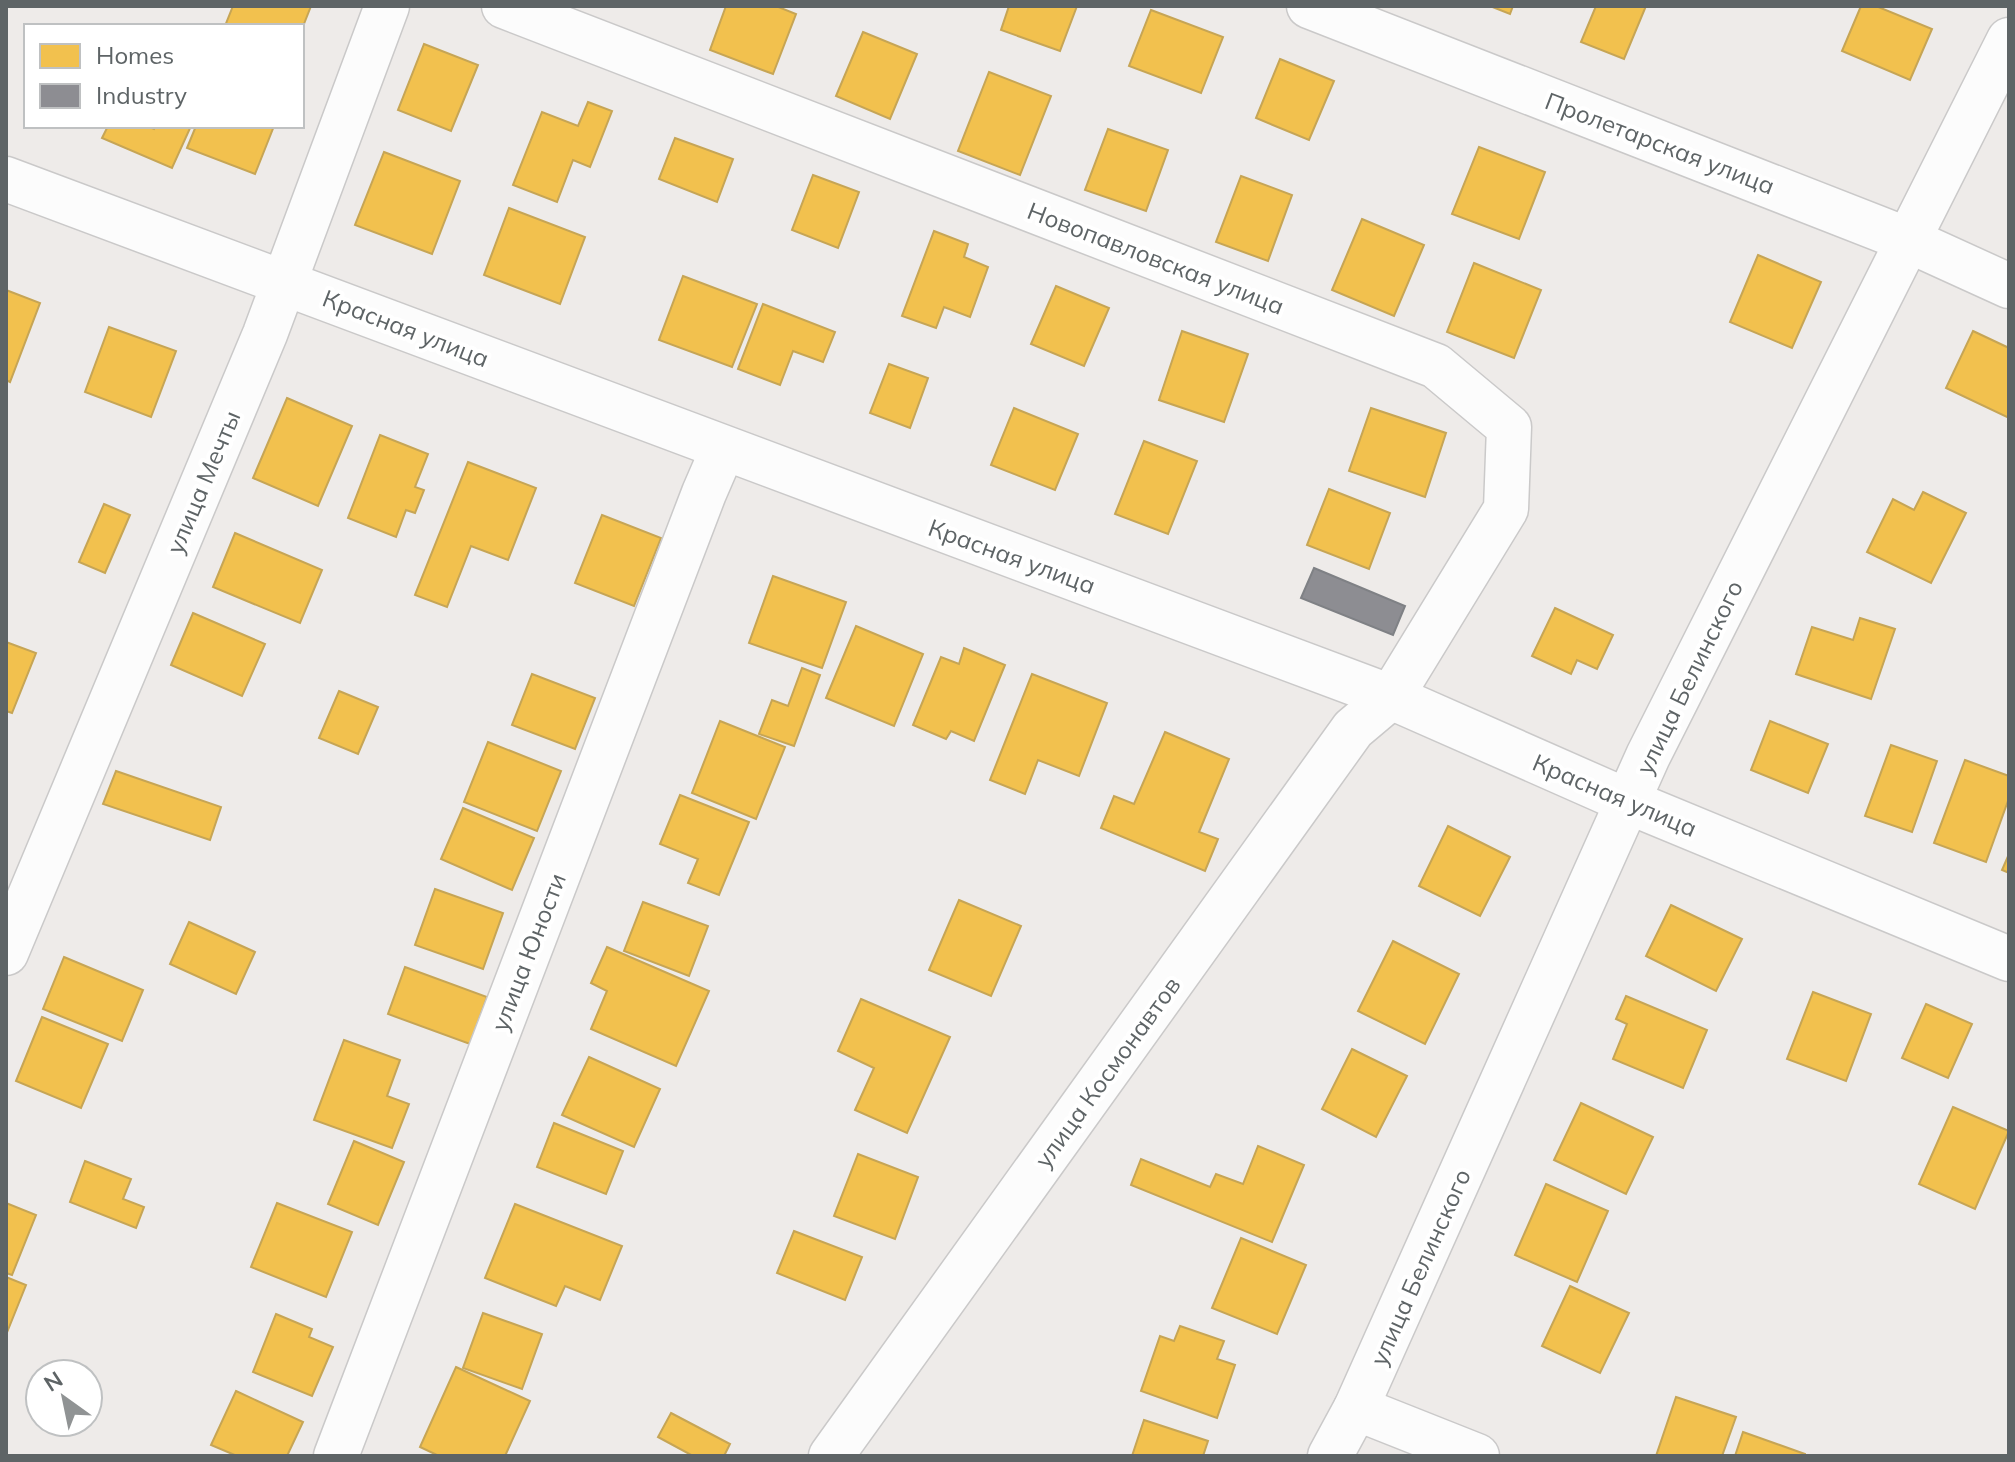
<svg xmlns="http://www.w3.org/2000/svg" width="2015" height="1462" font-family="Mulish,sans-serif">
  <rect width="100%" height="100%" fill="#eeebe9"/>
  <!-- homes -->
  <g fill="#f2c14e" stroke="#c6a555" stroke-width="2">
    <path d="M233,6H311L302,29V26H225Z"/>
    <path d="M726,6H776L796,14L773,74L710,50Z"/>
    <path d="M1009,6H1077L1060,51L1001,30Z"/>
    <path d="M1490,6H1513L1510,14Z"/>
    <path d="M1596,6H1646L1624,59L1581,42Z"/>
    <path d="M1861,6H1876L1932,29L1910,80L1842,51Z"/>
    <path d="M1151,10L1223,37L1201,93L1129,66Z"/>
    <path d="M863,32L917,54L890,119L836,96Z"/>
    <path d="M424,44L478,65L451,131L398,110Z"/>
    <path d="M1280,59L1334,81L1309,140L1256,118Z"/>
    <path d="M989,72L1051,96L1020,175L958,151Z"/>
    <path d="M588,102L612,111L590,167L573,160L557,202L513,185L542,112L578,126Z"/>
    <path d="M108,126H147L154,129L155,126H191L172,168L102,138Z"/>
    <path d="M196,126H274L255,174L187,148Z"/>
    <path d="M1108,129L1168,150L1146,211L1085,190Z"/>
    <path d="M675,138L733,159L717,202L659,179Z"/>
    <path d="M1479,147L1545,172L1519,239L1452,214Z"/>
    <path d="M384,152L460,181L432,254L355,225Z"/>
    <path d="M813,175L859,192L838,248L792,230Z"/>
    <path d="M1241,176L1292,195L1268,261L1216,242Z"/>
    <path d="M509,208L585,237L560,304L484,275Z"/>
    <path d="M1362,219L1424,245L1394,316L1332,290Z"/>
    <path d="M934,231L968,244L964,257L988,267L970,317L944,307L936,328L902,316Z"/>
    <path d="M1758,255L1821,282L1792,348L1730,322Z"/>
    <path d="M1474,263L1541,290L1514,358L1447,332Z"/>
    <path d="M683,276L757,304L732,367L659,340Z"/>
    <path d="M1056,286L1109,308L1084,366L1031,344Z"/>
    <path d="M6,290L40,303L10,382L6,380Z"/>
    <path d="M763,304L835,332L823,362L793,351L780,385L738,369Z"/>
    <path d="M109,327L176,351L151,417L85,392Z"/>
    <path d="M1182,331L1248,354L1224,422L1159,400Z"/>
    <path d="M1973,331L2009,348V418L1946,388Z"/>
    <path d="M889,364L928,378L910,428L870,413Z"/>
    <path d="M287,398L352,426L318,506L253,478Z"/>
    <path d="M1014,408L1078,434L1055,490L991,465Z"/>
    <path d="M1371,408L1446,433L1425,497L1349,471Z"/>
    <path d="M380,435L428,454L415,487L424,490L415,513L406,510L396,537L348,518Z"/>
    <path d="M1144,441L1197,461L1168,534L1115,514Z"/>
    <path d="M468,462L536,488L508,560L471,546L447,607L415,595Z"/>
    <path d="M1329,489L1390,513L1369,569L1307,545Z"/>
    <path d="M1923,492L1966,513L1931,583L1867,552L1893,499L1914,510Z"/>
    <path d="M104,504L130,515L105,573L79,562Z"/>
    <path d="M602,515L661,538L634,606L575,583Z"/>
    <path d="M235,533L322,570L300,623L213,587Z"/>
    <path d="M773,576L846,602L822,668L749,643Z"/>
    <path d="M1555,608L1613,635L1597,669L1577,660L1571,674L1532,656Z"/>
    <path d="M193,613L265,644L242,696L171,665Z"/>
    <path d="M1860,618L1895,629L1871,699L1796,674L1812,627L1853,640Z"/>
    <path d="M856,626L923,654L894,726L826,698Z"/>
    <path d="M6,642L36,653L12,713L6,711Z"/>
    <path d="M964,648L1005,665L974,741L951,731L946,739L913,725L941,657L959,664Z"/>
    <path d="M802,668L820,675L794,746L759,734L772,700L788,706Z"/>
    <path d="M532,674L595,698L575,749L512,725Z"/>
    <path d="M1032,674L1107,703L1079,776L1038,760L1025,794L990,780Z"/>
    <path d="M339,691L378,707L358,754L319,738Z"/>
    <path d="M720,721L785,747L756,819L692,793Z"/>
    <path d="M1770,721L1828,744L1808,793L1751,770Z"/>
    <path d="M1165,732L1229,759L1199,832L1218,839L1205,871L1101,828L1114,796L1134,804Z"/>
    <path d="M488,742L561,771L537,831L464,802Z"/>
    <path d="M1891,745L1937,761L1912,832L1865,816Z"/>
    <path d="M1965,760L2009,776V798L1986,862L1934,843Z"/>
    <path d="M116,771L221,807L210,840L103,804Z"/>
    <path d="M680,795L749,822L719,895L688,883L698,859L660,844Z"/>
    <path d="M463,808L534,838L512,890L441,859Z"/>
    <path d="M1448,826L1510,857L1480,916L1419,886Z"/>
    <path d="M2009,854V873L2002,870Z"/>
    <path d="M435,889L503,913L483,969L415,945Z"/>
    <path d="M959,900L1021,926L991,996L929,970Z"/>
    <path d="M643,902L708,926L689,976L624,951Z"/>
    <path d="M1671,905L1742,939L1716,991L1646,956Z"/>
    <path d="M189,922L255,952L236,994L170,964Z"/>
    <path d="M1393,941L1459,974L1425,1044L1358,1011Z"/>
    <path d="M607,947L709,991L676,1066L591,1029L607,991L591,983Z"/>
    <path d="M64,957L143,990L122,1041L43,1009Z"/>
    <path d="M405,967L487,997L470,1044L388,1014Z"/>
    <path d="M1813,992L1871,1014L1846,1081L1787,1059Z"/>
    <path d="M1626,996L1707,1030L1683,1088L1613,1059L1627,1024L1616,1019Z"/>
    <path d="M861,999L950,1037L907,1133L855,1110L874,1068L838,1051Z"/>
    <path d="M1926,1004L1972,1024L1948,1078L1902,1058Z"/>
    <path d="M42,1017L108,1044L81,1108L16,1081Z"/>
    <path d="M344,1040L400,1060L387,1096L409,1104L392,1148L314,1120Z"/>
    <path d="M1352,1049L1407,1076L1376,1137L1322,1109Z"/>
    <path d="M589,1057L660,1089L634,1147L562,1115Z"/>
    <path d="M1581,1103L1653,1137L1626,1194L1554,1160Z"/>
    <path d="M1953,1107L2009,1131L1975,1209L1919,1184Z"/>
    <path d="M554,1123L623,1151L606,1194L537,1167Z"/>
    <path d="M354,1141L404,1162L378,1225L328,1204Z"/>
    <path d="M1258,1146L1304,1165L1272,1242L1131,1185L1141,1159L1210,1187L1216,1174L1243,1184Z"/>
    <path d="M858,1154L918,1177L895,1239L834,1216Z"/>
    <path d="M85,1161L131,1179L123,1199L144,1207L136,1228L70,1202Z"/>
    <path d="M1546,1184L1608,1211L1577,1282L1515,1255Z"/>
    <path d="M6,1203L36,1215L12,1275L6,1273Z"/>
    <path d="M277,1203L352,1232L326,1297L251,1267Z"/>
    <path d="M515,1204L622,1246L600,1300L565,1286L556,1306L485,1278Z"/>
    <path d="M794,1231L862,1257L845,1300L777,1273Z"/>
    <path d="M1241,1238L1306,1265L1277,1334L1212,1308Z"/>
    <path d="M6,1277L26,1285L6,1335Z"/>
    <path d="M1570,1286L1629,1313L1600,1373L1542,1346Z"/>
    <path d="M483,1313L542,1334L522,1389L463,1368Z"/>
    <path d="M276,1314L312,1329L309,1337L333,1347L312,1396L253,1372Z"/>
    <path d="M1180,1326L1224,1341L1217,1359L1235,1365L1217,1418L1141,1391L1160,1336L1174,1341Z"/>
    <path d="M456,1367L530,1401L505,1456H439L420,1447Z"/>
    <path d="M236,1391L303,1422L287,1456H237L211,1445Z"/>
    <path d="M1676,1397L1736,1417L1722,1456H1656Z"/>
    <path d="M671,1413L730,1444L724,1456H693L658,1437Z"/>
    <path d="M1144,1420L1208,1441L1203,1456H1132Z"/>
    <path d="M1743,1432L1805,1454V1456H1735Z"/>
  </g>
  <!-- industry -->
  <path fill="#8d8d92" stroke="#7f8185" stroke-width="2" d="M1314,568L1405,606L1393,635L1301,598Z"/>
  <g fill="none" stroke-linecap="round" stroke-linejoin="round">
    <!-- street casing -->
    <g stroke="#cac9c9" stroke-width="47">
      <g id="street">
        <path d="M504,6L1436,366L1509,427L1506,509L1391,697L1353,729L831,1456"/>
        <path d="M1309,6L1908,240L2009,286"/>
        <path d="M6,179L1391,697L1629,802L2009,959"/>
        <path d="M6,953L265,334L387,6"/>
        <path d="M1356,1408L1477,1456"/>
        <path d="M336,1456L704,493L723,449"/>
        <path d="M1330,1456L1356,1408L1648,756L2009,40"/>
      </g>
    </g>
    <!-- street -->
    <use href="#street" stroke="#fcfcfc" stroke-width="44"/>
  </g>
  <g text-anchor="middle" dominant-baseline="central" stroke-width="8" stroke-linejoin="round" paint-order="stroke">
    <!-- street labels -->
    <g font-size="24" fill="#5e6466" stroke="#fff">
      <text transform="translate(1660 143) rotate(21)">Пролетарская улица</text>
      <text transform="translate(1156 258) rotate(21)">Новопавловская улица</text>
      <text transform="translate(406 328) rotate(21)">Красная улица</text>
      <text transform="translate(203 482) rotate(-67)">улица Мечты</text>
      <text transform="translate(1012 556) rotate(20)">Красная улица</text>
      <text transform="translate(1689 677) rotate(-64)">улица Белинского</text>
      <text transform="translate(1615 795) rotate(23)">Красная улица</text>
      <text transform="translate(528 952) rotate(-69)">улица Юности</text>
      <text transform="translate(1107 1072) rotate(-54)">улица Космонавтов</text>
      <text transform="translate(1420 1267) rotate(-66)">улица Белинского</text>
    </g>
  </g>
  <!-- border -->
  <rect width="2015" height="1462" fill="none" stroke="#5e6466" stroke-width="16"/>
  <!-- legend -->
  <rect x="24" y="24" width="280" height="104" fill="#ffffff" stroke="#bfc1c2" stroke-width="2"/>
  <rect x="40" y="44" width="40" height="24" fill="#f2c14e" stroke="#bfc1c2" stroke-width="2"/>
  <text x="96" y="64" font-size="24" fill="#5e6466">Homes</text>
  <rect x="40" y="84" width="40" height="24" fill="#8d8d92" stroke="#bfc1c2" stroke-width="2"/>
  <text x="96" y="104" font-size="24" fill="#5e6466">Industry</text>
  <!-- north arrow -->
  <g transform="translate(64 1398) rotate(327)"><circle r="38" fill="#ffffff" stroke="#bfc1c2" stroke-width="2"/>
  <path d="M0-6L14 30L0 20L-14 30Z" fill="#909394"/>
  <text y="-12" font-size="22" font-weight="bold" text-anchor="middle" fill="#5e6466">N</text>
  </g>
</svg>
